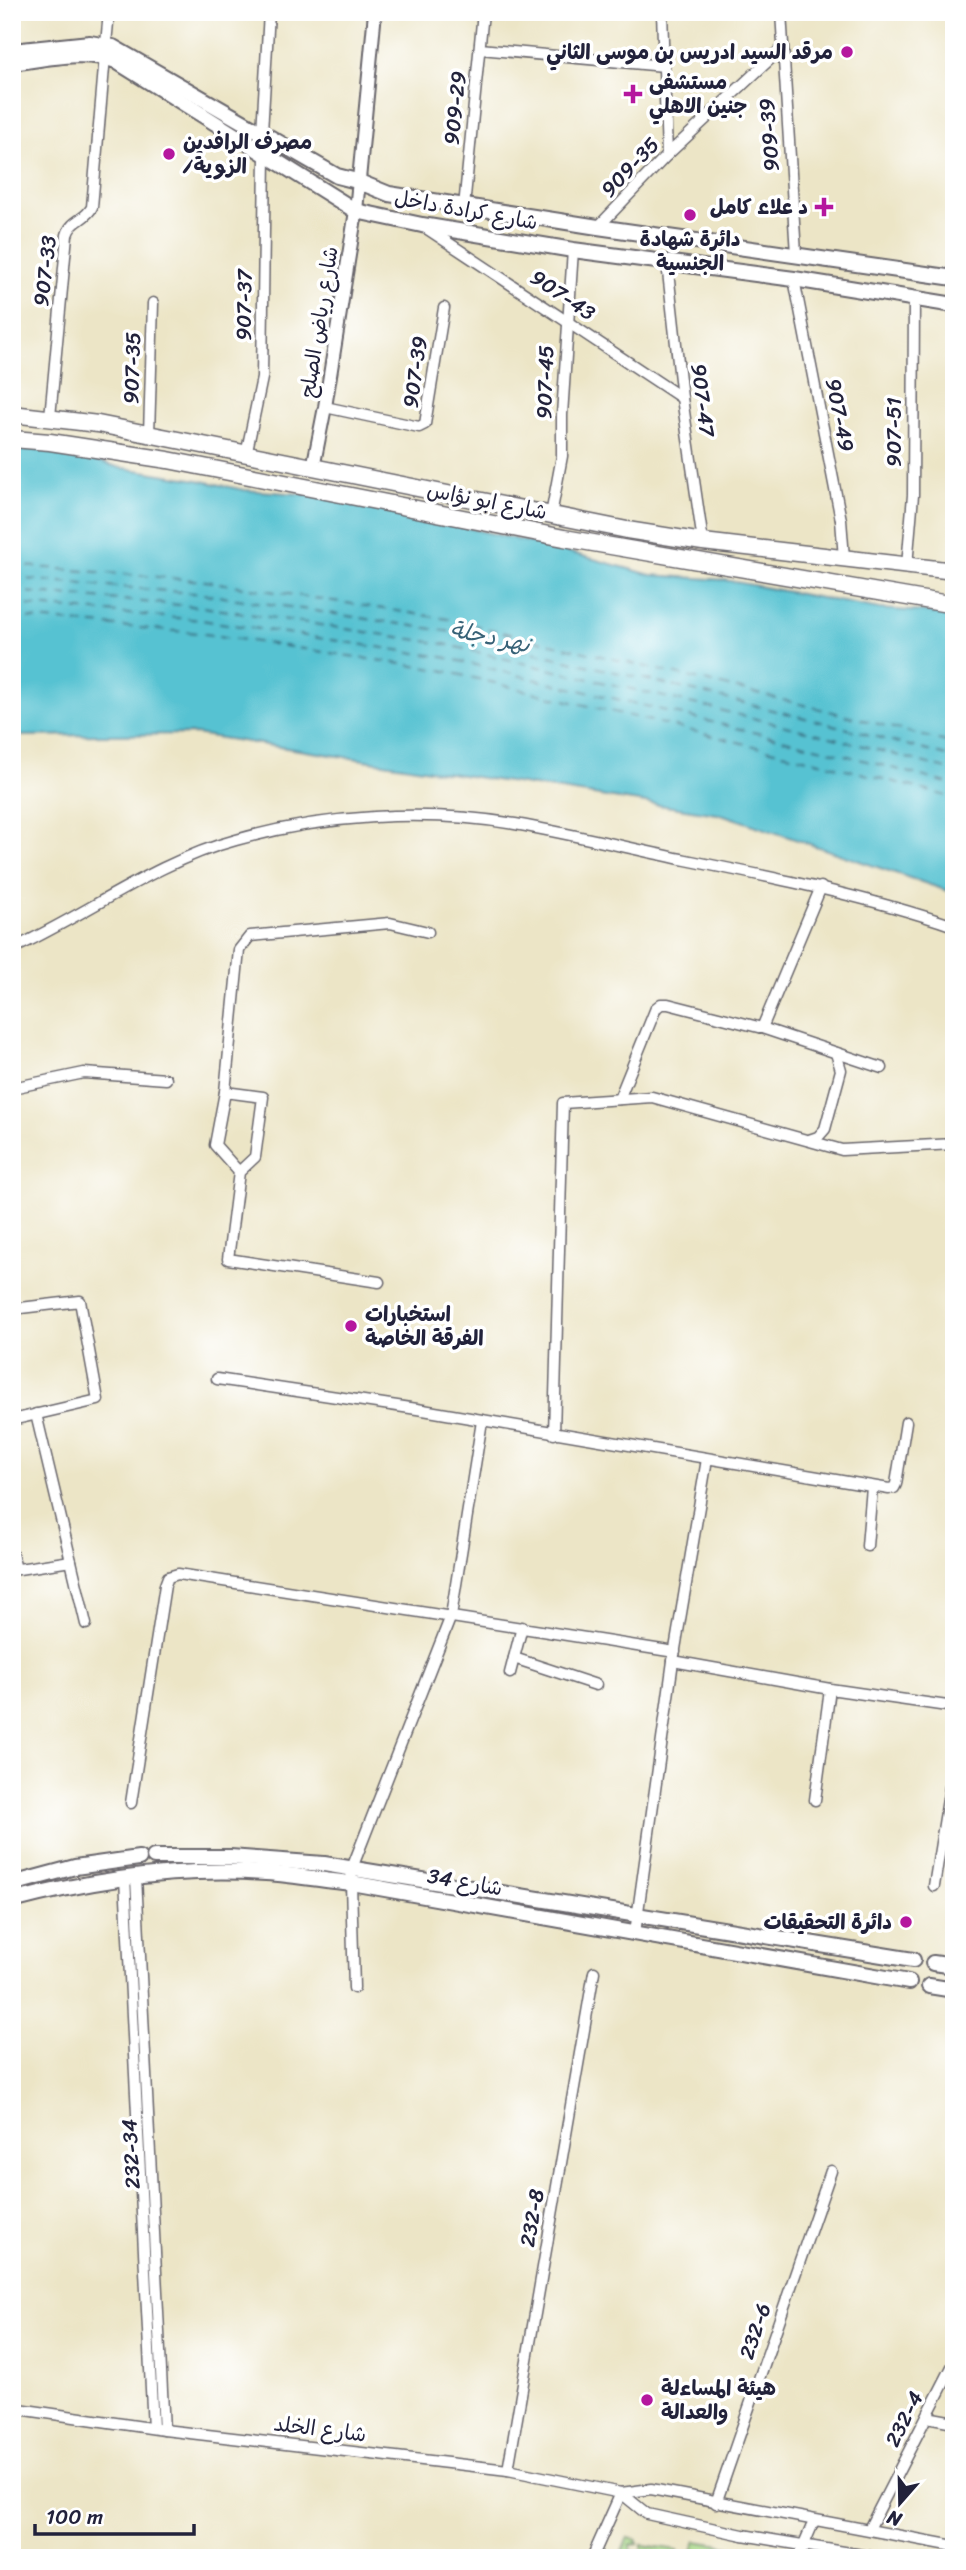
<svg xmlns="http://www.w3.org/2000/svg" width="966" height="2570" font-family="Sriracha,'Playpen Sans Arabic',sans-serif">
  <rect width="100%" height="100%" fill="#fff"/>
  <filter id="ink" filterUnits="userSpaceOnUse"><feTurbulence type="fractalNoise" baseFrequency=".0143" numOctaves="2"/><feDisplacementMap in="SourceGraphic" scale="14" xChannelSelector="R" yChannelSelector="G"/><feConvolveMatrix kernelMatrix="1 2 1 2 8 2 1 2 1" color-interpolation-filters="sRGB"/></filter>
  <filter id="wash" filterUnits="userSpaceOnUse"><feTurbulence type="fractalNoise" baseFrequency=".00686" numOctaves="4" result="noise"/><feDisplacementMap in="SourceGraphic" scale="28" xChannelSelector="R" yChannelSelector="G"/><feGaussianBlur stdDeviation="1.57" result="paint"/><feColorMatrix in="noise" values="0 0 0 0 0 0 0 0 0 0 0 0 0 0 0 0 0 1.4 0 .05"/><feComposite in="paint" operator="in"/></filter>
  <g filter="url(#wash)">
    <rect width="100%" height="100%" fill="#ece5c6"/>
    <!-- green -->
    <g fill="#a8d886" stroke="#657d60" stroke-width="2">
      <path d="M628,2538L637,2540L636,2543L639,2544L631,2545V2551L642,2553V2545L678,2550L675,2558H614L616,2553L621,2554Z"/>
      <path d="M696,2541L731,2547L727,2558H690Z"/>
    </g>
    <!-- water -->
    <path fill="#57c2d2" stroke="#3c7286" stroke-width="2" d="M12,442L64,450L117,467L198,480L244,490L331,496L550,547L651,575L725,580L880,609L925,612L954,617V893L724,815L195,734L12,736Z"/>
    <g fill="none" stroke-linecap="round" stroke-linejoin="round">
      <!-- ferry -->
      <g stroke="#376277" stroke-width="2" stroke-dasharray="9 7" stroke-linecap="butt">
        <path d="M12,565L206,581L448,619L833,712L954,744"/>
        <path d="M12,578L204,594L446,631L830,724L954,758"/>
        <path d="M12,591L203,607L444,644L827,736L954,771"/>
        <path d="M12,604L201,620L443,657L823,749L954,785"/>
        <path d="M12,617L199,633L441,670L820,762L954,798"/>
      </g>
    </g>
  </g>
  <g filter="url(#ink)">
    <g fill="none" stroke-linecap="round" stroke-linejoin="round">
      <!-- minor casing -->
      <g stroke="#69666c" stroke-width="13">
        <g id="minor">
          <path d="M662,12L667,155"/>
          <path d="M781,12L796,254"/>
          <path d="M106,44L109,12"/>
          <path d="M480,49L664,66"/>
          <path d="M262,132L269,12"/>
          <path d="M464,207L483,12"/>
          <path d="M598,227L667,155L782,48"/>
          <path d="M426,228L682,398"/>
          <path d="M667,263L682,398L703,542"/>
          <path d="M794,279L841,520L844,558"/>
          <path d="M325,407L419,427L425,424L444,308"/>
          <path d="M50,417L67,235C71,220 86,220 92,207L105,56"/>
          <path d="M149,434L153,303"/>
          <path d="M246,455L262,378L265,155"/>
          <path d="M551,515L562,456V415L573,250"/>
          <path d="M907,566L913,495L914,299"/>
          <path d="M12,949C86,915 157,861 236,840C324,815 424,809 515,824C572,834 629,848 686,860C776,878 866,896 954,926"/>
          <path d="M762,1028L821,887"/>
          <path d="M12,1088L84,1073L166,1079"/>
          <path d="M225,1092L263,1097L255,1157L239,1172L228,1259L379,1282"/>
          <path d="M619,1099L656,1008L661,1004H668L762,1028L882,1068"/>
          <path d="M809,1140L818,1137L825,1129L841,1070L836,1053"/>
          <path d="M239,1172L215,1145L225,1092L239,950L250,936L390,923L428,932"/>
          <path d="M12,1309L80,1301L98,1400L12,1420"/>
          <path d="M217,1379L417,1409L889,1489L894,1488L896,1484L906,1422"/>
          <path d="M36,1414L86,1624"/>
          <path d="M554,1434L563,1103L652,1097L842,1150L954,1144"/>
          <path d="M867,1546L872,1487"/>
          <path d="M12,1554L16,1569"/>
          <path d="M12,1570L71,1561"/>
          <path d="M514,1658L596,1685"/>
          <path d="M673,1661L830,1689L954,1707"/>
          <path d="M510,1673L522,1627"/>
          <path d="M815,1800L830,1689"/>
          <path d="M131,1803L165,1585L168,1577L178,1574L675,1652"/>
          <path d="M136,1877L164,2430"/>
          <path d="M125,1878L153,2428"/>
          <path d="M934,1886L954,1762"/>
          <path d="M635,1933L673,1661L707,1459"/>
          <path d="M354,1988L351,1883L352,1868L451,1616L482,1421"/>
          <path d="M12,2408L164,2430L508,2470L621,2493L651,2489L954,2546"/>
          <path d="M927,2417L954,2422"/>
          <path d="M508,2470L594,1972"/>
          <path d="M621,2493L647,2514L743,2535L880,2558"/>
          <path d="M716,2503L831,2171"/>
          <path d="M869,2529L954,2363"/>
          <path d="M592,2558L621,2493"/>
          <path d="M798,2558L814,2521"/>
        </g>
      </g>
      <!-- tertiary casing -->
      <g stroke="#69666c" stroke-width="16">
        <path id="tertiary" d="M313,468L325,407L356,211L375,12"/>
      </g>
      <!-- secondary casing -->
      <g stroke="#69666c" stroke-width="18">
        <g id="secondary">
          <path d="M12,51L90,43L113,47L337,176L357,181L389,194L598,227L954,278"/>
          <path d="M12,63C45,59 84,49 116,61L356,211L422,225L573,250L794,279L954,305"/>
          <path d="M154,1857H230L324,1864L913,1960"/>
          <path d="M12,1884L75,1867L139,1858"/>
          <path d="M12,1901C95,1879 180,1867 266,1873C294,1875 323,1880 351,1883L909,1982"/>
          <path d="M933,1963L954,1966"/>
          <path d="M929,1986L954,1990"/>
        </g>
      </g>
      <!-- primary casing -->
      <g stroke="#69666c" stroke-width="19">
        <g id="primary">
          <path d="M12,414L98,424L627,530L703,542L954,571"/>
          <path d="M12,439L50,442L168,460L564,538L954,605"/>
        </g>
      </g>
      <!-- minor -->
      <use href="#minor" stroke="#fff" stroke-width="10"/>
      <!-- tertiary -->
      <use href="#tertiary" stroke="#fff" stroke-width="12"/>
      <!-- secondary -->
      <use href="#secondary" stroke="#fff" stroke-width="14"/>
      <!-- primary -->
      <use href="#primary" stroke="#fff" stroke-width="16"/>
    </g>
  </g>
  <!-- markers -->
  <g fill="#b5179e" stroke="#fff" stroke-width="2.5">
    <circle cx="847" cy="52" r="7"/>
    <path d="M629.5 83.5h7v7h7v7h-7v7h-7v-7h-7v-7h7z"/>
    <circle cx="169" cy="154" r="7"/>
    <path d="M820.5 196.5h7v7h7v7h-7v7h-7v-7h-7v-7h7z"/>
    <circle cx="690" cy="215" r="7"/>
    <circle cx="351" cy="1326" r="7"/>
    <circle cx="906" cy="1922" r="7"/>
    <circle cx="647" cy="2400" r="7"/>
  </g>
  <g text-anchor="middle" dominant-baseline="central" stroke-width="7" stroke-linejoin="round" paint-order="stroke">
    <!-- poi labels -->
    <g font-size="21" font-weight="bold" fill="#22223b" stroke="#fff" text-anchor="start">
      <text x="833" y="52" text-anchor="end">مرقد السيد ادريس بن موسى الثاني</text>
      <text x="649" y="82">مستشفى<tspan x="649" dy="24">جنين الاهلي</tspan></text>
      <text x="183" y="142">مصرف الرافدين<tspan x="183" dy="24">/الزوية</tspan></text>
      <text x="808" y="207" text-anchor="end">د علاء كامل</text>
      <text x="690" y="239" text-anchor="middle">دائرة شهادة<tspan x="690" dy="24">الجنسية</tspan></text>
      <text x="365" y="1314">استخبارات<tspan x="365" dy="24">الفرقة الخاصة</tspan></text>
      <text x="892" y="1922" text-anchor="end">دائرة التحقيقات</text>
      <text x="661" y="2388">هيئة المساءلة<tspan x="661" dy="24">والعدالة</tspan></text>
    </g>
    <!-- street labels -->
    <g font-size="21" fill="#22223b" stroke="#fff">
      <text transform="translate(455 108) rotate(-84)">909-29</text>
      <text transform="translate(769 135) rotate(-94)">909-39</text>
      <text transform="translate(630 167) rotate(-46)">909-35</text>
      <text transform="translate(466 210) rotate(10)">شارع كرادة داخل</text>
      <text transform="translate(45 271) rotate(-83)">907-33</text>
      <text transform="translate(563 295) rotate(34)">907-43</text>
      <text transform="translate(244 305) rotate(-89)">907-37</text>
      <text transform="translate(319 322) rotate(-81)">شارع رياض الصلح</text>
      <text transform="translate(132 368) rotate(-88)">907-35</text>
      <text transform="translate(415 372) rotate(-82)">907-39</text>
      <text transform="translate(545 382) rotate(-88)">907-45</text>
      <text transform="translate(703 400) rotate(83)">907-47</text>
      <text transform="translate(840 415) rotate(79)">907-49</text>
      <text transform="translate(894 432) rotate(-90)">907-51</text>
      <text transform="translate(487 501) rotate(11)">شارع ابو نؤاس</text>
      <text transform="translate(465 1882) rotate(10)">شارع 34</text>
      <text transform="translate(131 2154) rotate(-93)">232-34</text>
      <text transform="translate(532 2218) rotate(-80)">232-8</text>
      <text transform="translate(755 2331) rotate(-71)">232-6</text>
      <text transform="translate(904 2419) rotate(-63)">232-4</text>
      <text transform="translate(320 2429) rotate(7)">شارع الخلد</text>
    </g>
    <!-- water labels -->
    <g font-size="23" font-style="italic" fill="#376277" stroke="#fff">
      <text transform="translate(490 637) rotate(12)">نهر دجلة</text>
    </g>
  </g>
  <!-- margin -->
  <rect width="966" height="2570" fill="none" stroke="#fff" stroke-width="42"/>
  <!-- north arrow -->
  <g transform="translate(900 2503) rotate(200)" stroke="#ffffff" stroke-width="5" paint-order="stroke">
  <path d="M0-5L12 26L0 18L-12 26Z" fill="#22223b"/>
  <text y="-10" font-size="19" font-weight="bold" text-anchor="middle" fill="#22223b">N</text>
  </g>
  <!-- scale -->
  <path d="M35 2524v10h159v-10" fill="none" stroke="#22223b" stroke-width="3.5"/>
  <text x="46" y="2524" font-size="21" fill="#22223b" stroke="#ffffff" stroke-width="5" paint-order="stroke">100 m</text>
</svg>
